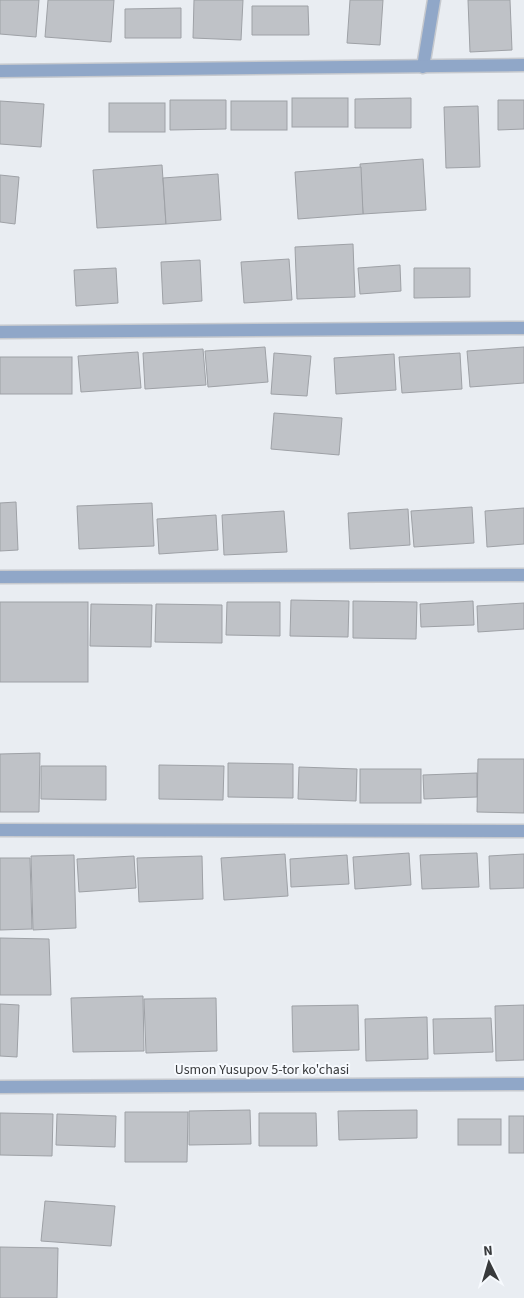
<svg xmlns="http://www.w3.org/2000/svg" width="524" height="1298" font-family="'Source Sans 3',sans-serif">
  <rect width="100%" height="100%" fill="#e9edf2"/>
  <!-- building -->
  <g fill="#bfc2c7" stroke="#9ea1a6">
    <path d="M0,0H39L36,37L0,34Z"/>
    <path d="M48,0H114L111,42L45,37Z"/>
    <path d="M194,0H243L241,40L193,38Z"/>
    <path d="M350,0H383L380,45L347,43Z"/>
    <path d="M468,0H510L512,50L470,52Z"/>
    <path d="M252,6H308L309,35H252Z"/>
    <path d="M181,8V38H125V9Z"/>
    <rect x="292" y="98" width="56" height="29"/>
    <path d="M411,98V128H355V99Z"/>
    <path d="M170,100H226V129L170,130Z"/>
    <path d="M498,100H524V129L498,130Z"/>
    <path d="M0,101L44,104L41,147L0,144Z"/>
    <rect x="231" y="101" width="56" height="29"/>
    <rect x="109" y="103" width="56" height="29"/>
    <path d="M478,106L480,167L446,168L444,107Z"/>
    <path d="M423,159L426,210L363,214L360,164Z"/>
    <path d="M162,165L166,224L97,228L93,170Z"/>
    <path d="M361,167L363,214L298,219L295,172Z"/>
    <path d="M218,174L221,220L166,224L163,178Z"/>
    <path d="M0,175L19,177L15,224L0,222Z"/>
    <path d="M353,244L355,297L297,299L295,247Z"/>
    <path d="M289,259L292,300L244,303L241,262Z"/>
    <path d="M200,260L202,301L163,304L161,262Z"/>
    <path d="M400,265L401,291L360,294L358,268Z"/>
    <path d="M116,268L118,303L76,306L74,270Z"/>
    <path d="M414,268H470V297L414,298Z"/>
    <path d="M265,347L268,382L208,387L205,351Z"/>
    <path d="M524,347V383L470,387L467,351Z"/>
    <path d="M203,349L206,385L145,389L143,353Z"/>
    <path d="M138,352L141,388L81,392L78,356Z"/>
    <path d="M274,353L311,356L307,396L271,394Z"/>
    <path d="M460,353L462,389L402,393L399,357Z"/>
    <path d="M394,354L396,390L336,394L334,358Z"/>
    <rect x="0" y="357" width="72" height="37"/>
    <path d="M274,413L342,418L339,455L271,449Z"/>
    <path d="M16,502L18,550L0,551V503Z"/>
    <path d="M152,503L154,546L79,549L77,506Z"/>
    <path d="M472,507L474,543L414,547L411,511Z"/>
    <path d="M524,508V544L487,547L485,511Z"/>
    <path d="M408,509L410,545L350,549L348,513Z"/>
    <path d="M284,511L287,552L224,555L222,515Z"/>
    <path d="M216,515L218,550L159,554L157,519Z"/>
    <path d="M291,600L349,601L348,637L290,636Z"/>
    <path d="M353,601L417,602L416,639L353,638Z"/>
    <path d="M473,601L474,625L421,627L420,604Z"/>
    <rect x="0" y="602" width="88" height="80"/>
    <path d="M227,602H280V636L226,635Z"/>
    <path d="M524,603V629L478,632L477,606Z"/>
    <path d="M91,604L152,605L151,647L90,646Z"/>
    <path d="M156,604L222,605V643L155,642Z"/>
    <path d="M40,753L39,812H0V754Z"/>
    <path d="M478,759H524V813L477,812Z"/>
    <path d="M228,763L293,764V798L228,797Z"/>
    <path d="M159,765L224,766L223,800L159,799Z"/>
    <path d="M41,766H106V800L41,799Z"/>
    <path d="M299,767L357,769L356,801L298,799Z"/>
    <rect x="360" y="769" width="61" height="34"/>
    <path d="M477,773V797L424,799L423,775Z"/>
    <path d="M409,853L411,885L355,889L353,857Z"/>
    <path d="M477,853L479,887L422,889L420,855Z"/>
    <path d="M285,854L288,896L224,900L221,858Z"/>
    <path d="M524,854V888L490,889L489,856Z"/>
    <path d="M74,855L76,928L33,930L31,856Z"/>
    <path d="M347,855L349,884L291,887L290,859Z"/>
    <path d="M134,856L136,888L79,892L77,859Z"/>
    <path d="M202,856L203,899L139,902L137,858Z"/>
    <path d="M0,858H30L32,929L0,930Z"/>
    <path d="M0,938L49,939L51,995H0Z"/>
    <path d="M143,996L144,1051L73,1052L71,998Z"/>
    <path d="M216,998L217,1051L146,1053L144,999Z"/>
    <path d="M0,1004L19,1005L17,1057L0,1056Z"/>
    <path d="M358,1005L359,1050L293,1052L292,1006Z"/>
    <path d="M524,1005V1060L496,1061L495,1006Z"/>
    <path d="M427,1017L428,1059L366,1061L365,1019Z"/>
    <path d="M491,1018L493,1052L434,1054L433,1019Z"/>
    <path d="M250,1110L251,1144L189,1145V1111Z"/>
    <path d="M417,1110V1138L339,1140L338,1111Z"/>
    <path d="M125,1112H188L187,1162H125Z"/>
    <path d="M0,1113L53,1114L52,1156L0,1155Z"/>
    <path d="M259,1113H316L317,1146H259Z"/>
    <path d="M57,1114L116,1116L115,1147L56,1145Z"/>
    <rect x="509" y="1116" width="15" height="37"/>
    <rect x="458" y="1119" width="43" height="26"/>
    <path d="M45,1201L115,1206L111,1246L41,1241Z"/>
    <path d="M0,1247L58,1248L57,1298H0Z"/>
  </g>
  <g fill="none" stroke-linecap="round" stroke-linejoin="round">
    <!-- minor casing -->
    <g stroke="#c6c9ce" stroke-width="15">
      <g id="minor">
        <path d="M423,67L434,0"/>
        <path d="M0,71L524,65"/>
        <path d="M0,332L524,328"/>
        <path d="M0,577L524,575"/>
        <path d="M0,830L524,831"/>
        <path d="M0,1087L524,1084"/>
      </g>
    </g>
    <!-- minor -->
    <use href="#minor" stroke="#90a7c8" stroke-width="12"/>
  </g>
  <g text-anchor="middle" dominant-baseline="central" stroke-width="4" stroke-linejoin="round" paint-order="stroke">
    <!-- street labels -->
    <g font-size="14" fill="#383a3c" stroke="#f7fafe">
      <text x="262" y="1070">Usmon Yusupov 5-tor ko'chasi</text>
    </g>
  </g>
  <!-- north arrow -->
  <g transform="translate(489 1263) rotate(355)" stroke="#f7fafe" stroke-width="4" paint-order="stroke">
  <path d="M0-4L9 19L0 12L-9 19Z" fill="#383a3c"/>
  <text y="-8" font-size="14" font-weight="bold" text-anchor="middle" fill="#383a3c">N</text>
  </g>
</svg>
